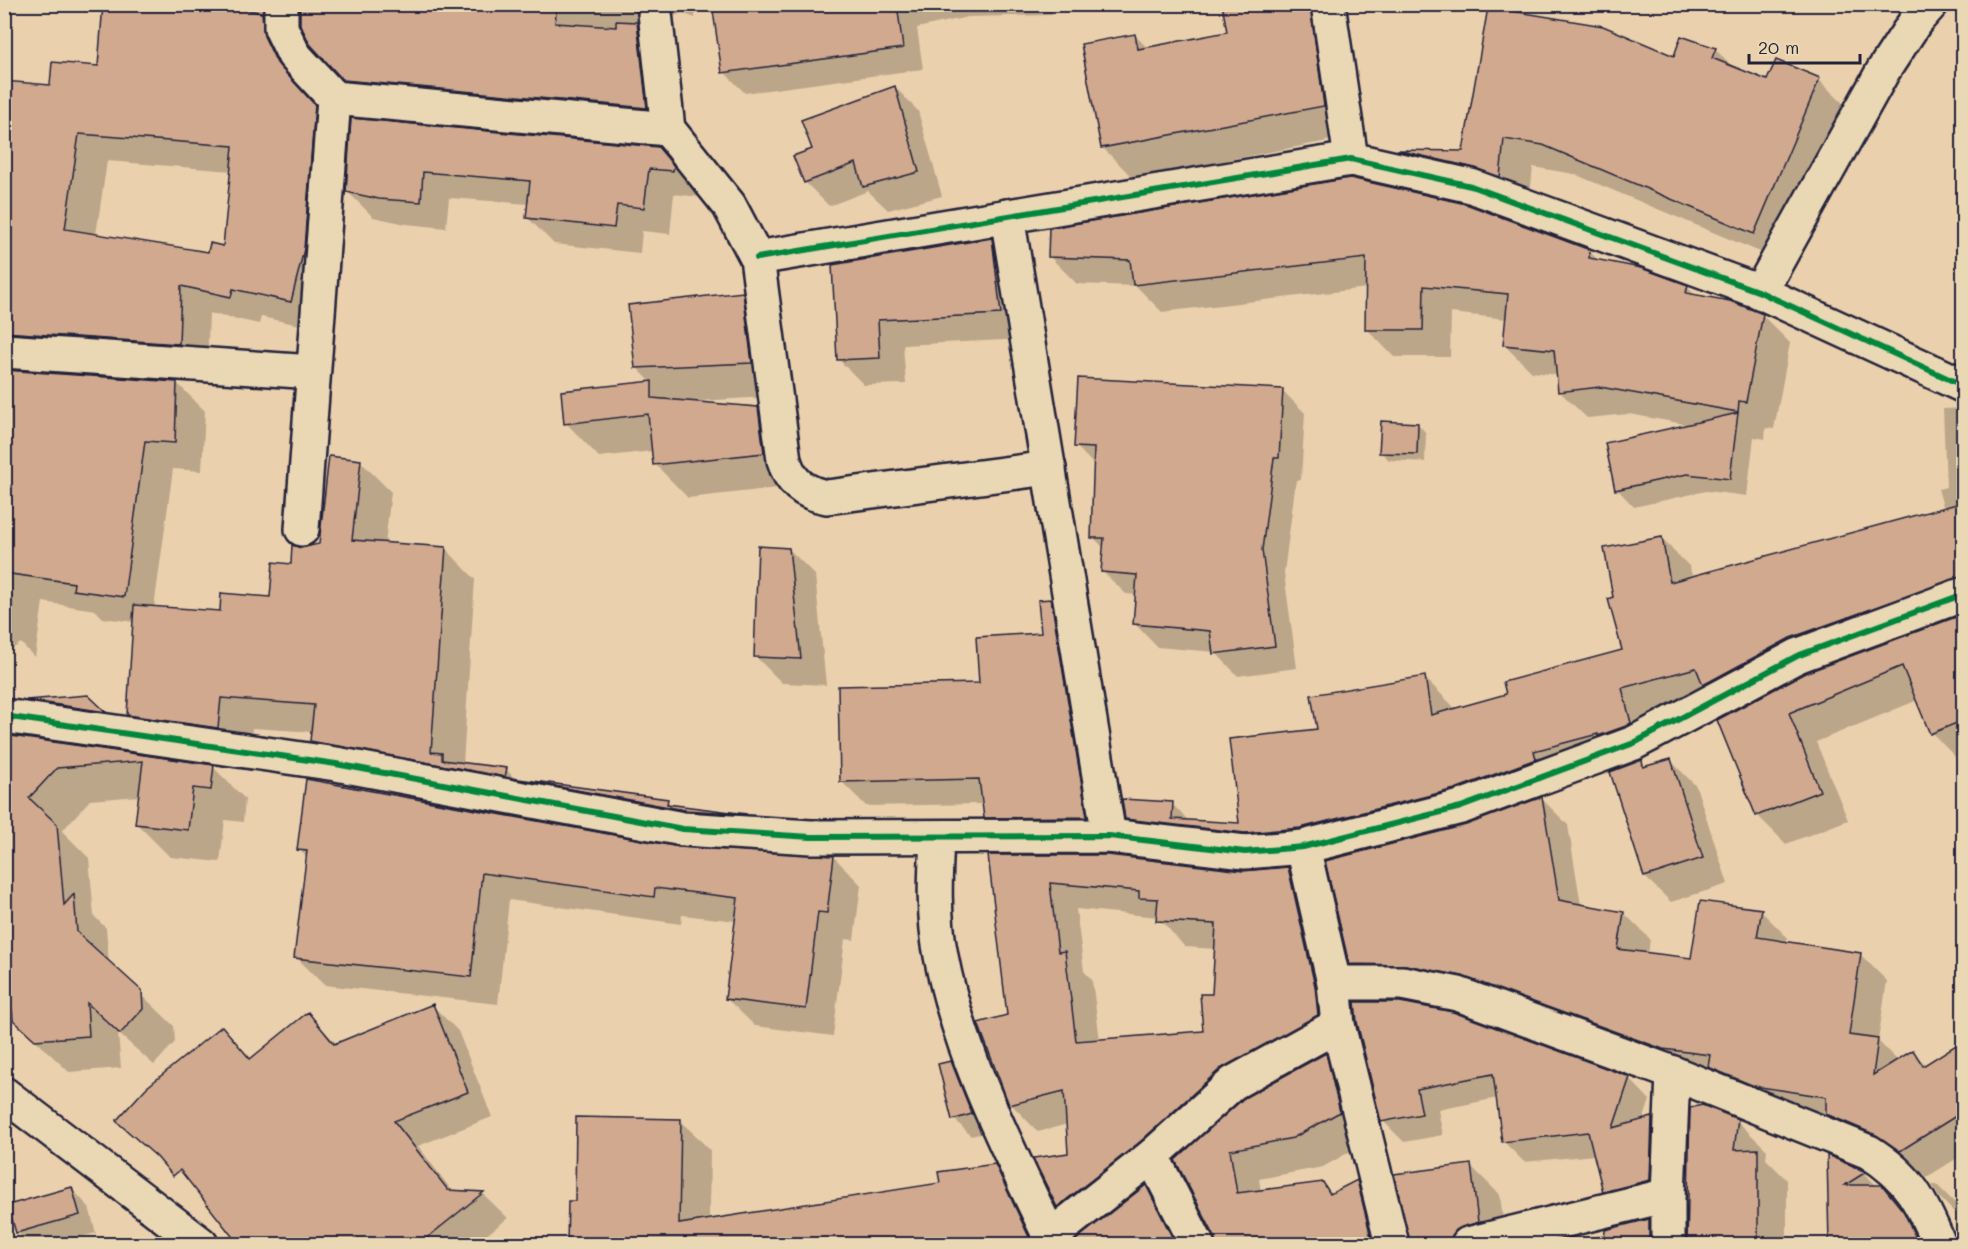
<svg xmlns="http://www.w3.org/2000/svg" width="1968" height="1249" font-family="Mali,sans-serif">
  <rect width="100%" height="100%" fill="#ebd0ad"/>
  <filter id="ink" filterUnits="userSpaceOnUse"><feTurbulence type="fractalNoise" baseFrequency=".0167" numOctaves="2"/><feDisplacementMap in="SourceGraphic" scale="12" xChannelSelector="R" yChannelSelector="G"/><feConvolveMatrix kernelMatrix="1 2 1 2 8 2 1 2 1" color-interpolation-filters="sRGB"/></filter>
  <g filter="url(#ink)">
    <!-- shadow -->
    <g fill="#0003" fill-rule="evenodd">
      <path d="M105,4H696L695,18L682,13L672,17L674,136L373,108L344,79L300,15L292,24V66L308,98L342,135L319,329L261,317L259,324L209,313L207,372L24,362L15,372L177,383L205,411L202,471L173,469L154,608L221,612L272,598L301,549L321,545L360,461L391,492L385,544L445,548L475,579L463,764L506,769L516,780L667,801L672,806L746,814L768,835L342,771L312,741L313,732L252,728L248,758L159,745L128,714L134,622L103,618L95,610L43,602L35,658L21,643L4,655V95L51,89L100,68ZM107,161L232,171L225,247L210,253L96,235Z"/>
      <path d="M714,4H1051L1052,15L968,17L917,28L923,69L745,93L724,72Z"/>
      <path d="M1224,4H1338L1354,136L1133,178L1102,147L1135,35L1148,49L1229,33Z"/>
      <path d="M1715,49L1735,69L1768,82L1777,62L1819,80L1849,109L1784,262L1574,174L1533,167L1529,205L1428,179L1400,152H1464L1675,58Z"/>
      <path d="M895,87L918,111L942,196L888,210L868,191L829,206L805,182L814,150Z"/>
      <path d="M353,120L658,148L684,175L699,197L674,194L670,234L642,231L640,253L554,244L528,218L529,204L449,198L446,228L406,224L373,217L347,191Z"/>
      <path d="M991,240L1017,265L1026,339L903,345L906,384L864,385L838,359L833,266Z"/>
      <path d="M1589,251L1600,262L1687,287L1696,296L1762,315L1790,343L1774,429L1766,428L1765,439L1754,437L1747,496L1706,491L1634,507L1617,489L1690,425L1629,414L1587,418L1559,391L1558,375L1532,372L1504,345L1507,319L1451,313L1450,357H1394L1367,329V288L1162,312L1136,286L1077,284L1049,256Z"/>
      <path d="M742,294L776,327L785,396L682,402L757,409L791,442L797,486L688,498L655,464L653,451L599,457L566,423L652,383L636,367Z"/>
      <path d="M1283,391L1305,413L1301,480H1296L1284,573L1297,668L1238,676L1215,652L1157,647L1135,624L1137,595L1126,594L1103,572L1105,549L1093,537L1095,466L1076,446Z"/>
      <path d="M1964,408V760L1960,762L1932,733L1918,700L1816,742L1848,820L1786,844L1757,815L1733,713L1718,698L1650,717L1659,752L1639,760L1647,767L1670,760L1696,786L1728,884L1671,902L1645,877L1630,766L1627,762L1562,780L1564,788L1540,797L1568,825L1581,905L1624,913L1650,939L1648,955L1693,960L1761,911L1787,937V943L1861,955L1887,981L1878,1041L1898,1061L1913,1052L1926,1065L1964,1042V1154L1927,1177L1904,1161L1854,1141L1833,1120L1782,1112L1489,1002L1377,990L1350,963L1466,827L1487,819L1486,817L1329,857L1155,847L1127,818L1172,804L1189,821L1241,824L1319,730L1424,677L1453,706L1454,711L1508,696L1624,651L1615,598L1661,538L1690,567L1692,577L1944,509L1938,489L1946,487L1943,409Z"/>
      <path d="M1418,424L1426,433L1425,462L1389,460L1381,452Z"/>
      <path d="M789,549L815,575L826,685L782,683L756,657Z"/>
      <path d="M1050,601L1075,626L1111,842H1010L985,817L984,804L866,806L841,781L980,685L1042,634Z"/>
      <path d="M90,699L105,713L136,744L73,735L42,703Z"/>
      <path d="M4,724L19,739L213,767L245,799L243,822L225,820L220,862L170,857L137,824L140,796L90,800L62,831L89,858L94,916L106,928L109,963L174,1026L175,1042L154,1065L118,1033L121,1068L69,1072L14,1020V1011L4,1003Z"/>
      <path d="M299,849H680L834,857L861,885L854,940L845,939L833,1036L755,1026L727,999L737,921L682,915L681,924L509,900L498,1004L324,985L296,957L307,858Z"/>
      <path d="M990,857L1243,872L1288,869L1315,896L1345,1042L1324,1054L1355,1084L1369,1141L1323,1167L1259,1179L1261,1191L1323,1184L1333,1194L1357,1182L1386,1211L1394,1244H1217L1215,1236L1177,1160L1145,1186L1175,1216L1189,1244H1074L1086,1234L1058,1207L1036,1160L1070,1155L1068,1124L1038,1132L1011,1104L1009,1016ZM1076,909L1158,917L1185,947L1216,949L1213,995L1205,1032L1100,1040L1092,980L1084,971Z"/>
      <path d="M433,1006L458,1031L492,1117L418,1146L453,1192L483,1194L508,1218L475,1244H241L222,1028L252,1059L308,1014L337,1044Z"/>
      <path d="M1358,1022L1629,1078L1650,1100L1643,1121L1652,1119L1673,1140L1671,1201L1626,1212L1605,1191L1595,1155L1524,1162L1503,1141L1498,1098L1438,1110L1443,1135L1404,1142L1383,1121Z"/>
      <path d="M951,1062L968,1080L989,1132L971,1136L954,1119Z"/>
      <path d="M681,1121L710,1150L709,1221L941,1184L994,1166L1024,1195L1047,1244H569L576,1202Z"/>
      <path d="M1737,1121L1767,1150L1766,1159L1787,1180V1244H1688Z"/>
      <path d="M1829,1158L1865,1174L1878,1187H1881L1911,1216L1933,1244H1831Z"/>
      <path d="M1471,1166L1500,1195L1506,1244H1411Z"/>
      <path d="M1932,1185H1937L1963,1211V1221L1939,1197Z"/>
      <path d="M72,1189L89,1207L96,1233L54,1244H29L17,1232Z"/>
      <path d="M1649,1221L1673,1244H1551L1606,1234Z"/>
    </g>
    <!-- building -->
    <g fill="#d1a98f" stroke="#22223b" stroke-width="1.5" fill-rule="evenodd">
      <path d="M103,4H222L262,13L264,36L277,63L315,105L304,249L291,302L233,289L231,297L181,286L179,344L4,332V81L50,85L52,62L98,66ZM79,134L233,146L223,246L210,243L208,252L65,229Z"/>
      <path d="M300,4H557L555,23L616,27V21L637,22L647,108L343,80L310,44L300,24Z"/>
      <path d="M712,4H897L903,48L722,73Z"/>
      <path d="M1222,4H1310L1324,106L1101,148L1081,44L1135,34L1138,49L1227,32Z"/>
      <path d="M1488,7L1603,26L1674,56L1681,36L1716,48L1712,58L1767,80L1776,60L1820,78L1754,234L1543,145L1504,139L1500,177L1475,168L1397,150L1463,151Z"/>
      <path d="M895,86L919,172L863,187L856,163L804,183L793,156L812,149L801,120Z"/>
      <path d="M351,118L658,147L674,166L673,171L649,169L644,208L617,205L614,228L526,218L530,181L423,172L421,202L379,199L346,192Z"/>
      <path d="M1350,178L1466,204L1590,250L1589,258L1641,268L1688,285L1686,293L1730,301L1763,314L1746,402L1739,401L1738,412L1600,387L1558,392L1554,350L1503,345L1508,294L1424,286L1423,330H1365L1366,258L1133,285L1130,260L1048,257L1049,228Z"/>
      <path d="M992,238L1001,314L878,320L880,358L837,360L832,265Z"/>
      <path d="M743,292L752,363L635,368L628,305Z"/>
      <path d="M4,370L177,382L175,443L145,441L124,597L73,590L74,583L4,573Z"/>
      <path d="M1078,378L1283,389L1279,458H1274L1262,550L1275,646L1213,654L1210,631L1133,624L1137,575L1101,572L1104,538H1091L1094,448L1074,447Z"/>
      <path d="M652,381V398L758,407L764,453L653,465L648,414L564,424L561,391Z"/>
      <path d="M1738,413L1730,479L1687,474L1615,490L1605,443Z"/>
      <path d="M1381,421L1418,423L1417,454L1379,453Z"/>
      <path d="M329,456L361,460L352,540L446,547L431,752L442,753V760L507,768L505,777L310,741L314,705L221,698L218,728L127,715L134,605L220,611L221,593L270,597L273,562L291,564L292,545L301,548L319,544Z"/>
      <path d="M1964,502V576L1790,638L1703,685L1696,668L1622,688L1631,723L1626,726L1598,736V734L1534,751L1536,759L1455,789L1300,828L1245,833L1125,819L1122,799L1173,802L1172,819L1239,823L1229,739L1317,729L1311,695L1425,676L1431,715L1506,694L1503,682L1622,650L1608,599L1613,597L1604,548L1662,537L1670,582Z"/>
      <path d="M758,546L789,548L801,659L754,657Z"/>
      <path d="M1051,599L1087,817L984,818L979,779L840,782L838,686L979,683L976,637L1041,633L1038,600Z"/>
      <path d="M1964,614V720L1930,734L1902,666L1789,713L1820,791L1756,816L1717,720L1805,673Z"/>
      <path d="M88,695L106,712L26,700Z"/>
      <path d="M4,735L214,765L211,790L193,788L188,830L135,824L143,761L57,768L29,798L57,824L64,905L74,894L77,932L142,991L143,1009L120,1034L87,1003L89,1036L35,1040L13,1020L12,1009L4,1002Z"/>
      <path d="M1671,759L1703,858L1644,877L1610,772L1642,760L1643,767Z"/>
      <path d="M511,778L668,799L667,804L747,814L685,810Z"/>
      <path d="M306,779L680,847L834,856L827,913L818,912L806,1009L725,999L738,898L655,888L654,897L482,873L471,977L294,958L307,851L297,850Z"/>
      <path d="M1542,797L1559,900L1624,912L1618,949L1691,958L1700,901L1762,909L1757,937L1861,953L1849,1035L1878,1039L1873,1075L1913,1050L1923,1066L1964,1040V1111L1900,1151L1876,1135L1826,1114V1097L1754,1086L1708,1067L1710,1055L1663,1049L1462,976L1405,965L1349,964L1325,861L1466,825Z"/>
      <path d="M988,855H1108L1243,871L1288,867L1315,986L1318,1015L1220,1069L1140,1142L1057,1207L1033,1158L1068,1153L1064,1091L1009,1105L978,1023L1007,1015ZM1050,883L1139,891V898L1158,899L1156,921L1216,924L1212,994H1200L1203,1031L1076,1041L1065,951L1058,952Z"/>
      <path d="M1355,1002H1400L1453,1012L1630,1077L1613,1128L1652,1117L1650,1180L1603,1192L1588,1132L1502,1142L1493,1074L1417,1089L1422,1114L1381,1122L1357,1022Z"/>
      <path d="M433,1004L468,1092L394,1121L448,1190L484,1192L418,1245H239L180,1170L173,1176L157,1157L116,1121L146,1088L222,1026L250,1059L308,1012L334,1044Z"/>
      <path d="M1326,1053L1340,1112L1293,1138L1230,1150L1237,1193L1323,1182L1330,1194L1357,1180L1373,1245H1216L1214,1235L1175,1160L1244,1098Z"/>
      <path d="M951,1061L972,1114L952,1120L938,1064Z"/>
      <path d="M1702,1105L1738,1119L1734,1150L1758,1149V1245H1687L1690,1108Z"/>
      <path d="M576,1117L681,1119L679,1224L940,1183L938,1172L995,1164L1029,1237L1028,1245H567L568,1201H575Z"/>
      <path d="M1827,1155L1866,1172L1845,1185H1882L1904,1212L1919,1245H1829Z"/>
      <path d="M1471,1164L1478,1222L1456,1230L1450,1245H1410L1394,1174Z"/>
      <path d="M1146,1185L1176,1245H1072L1078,1238Z"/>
      <path d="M72,1187L80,1215L16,1233L8,1205Z"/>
      <path d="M1649,1219V1245H1604L1605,1230Z"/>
    </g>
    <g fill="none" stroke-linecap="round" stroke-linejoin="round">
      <!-- minor casing -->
      <g stroke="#22223b" stroke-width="38">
        <g id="minor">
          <path d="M281,4V28L294,55L334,98L302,529"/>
          <path d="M654,4L668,129L729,205L757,258L784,460C790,482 804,493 827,497L1049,468"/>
          <path d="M1328,4L1351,159"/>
          <path d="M334,98L668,129"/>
          <path d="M1007,216L1109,836"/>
          <path d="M757,258L1351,159L1471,186L1760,292L1964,386"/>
          <path d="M1760,292L1883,71L1915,22L1931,4"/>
          <path d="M4,351L313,372"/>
          <path d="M4,716L336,764L683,829L811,837L1109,836L1245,852L1303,847L1461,807L1634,743L1797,656L1964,594"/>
          <path d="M937,838C935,877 933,917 941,956C960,1056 1008,1148 1051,1239"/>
          <path d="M1303,847L1334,983L1338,1025L1392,1244"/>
          <path d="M1334,983H1402L1458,994L1673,1073L1869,1152C1910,1178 1921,1201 1939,1244"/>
          <path d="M4,1094L201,1244"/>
          <path d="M1152,1156L1197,1244"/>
          <path d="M1046,1244L1066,1224L1152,1156L1233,1083L1338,1025"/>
          <path d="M1468,1244L1668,1195"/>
          <path d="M1668,1244V1195L1673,1073"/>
        </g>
      </g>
      <!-- minor -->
      <use href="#minor" stroke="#ead7b4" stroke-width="33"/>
      <!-- cycleway casing -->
      <g stroke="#ead7b4" stroke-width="10">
        <g id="cycleway">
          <path d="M757,258L1351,159L1471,186L1760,292L1964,386"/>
          <path d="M4,716L336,764L683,829L811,837L1109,836L1245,852L1303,847L1461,807L1634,743L1797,656L1964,594"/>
        </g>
      </g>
      <!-- cycleway -->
      <use href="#cycleway" stroke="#00873e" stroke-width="6"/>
    </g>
  </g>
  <!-- margin -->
  <rect width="1968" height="1249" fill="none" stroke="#ead7b4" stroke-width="24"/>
  <rect x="12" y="12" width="1944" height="1225" fill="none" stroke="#22223b" stroke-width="2" filter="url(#ink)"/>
  <!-- scale -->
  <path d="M1749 54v9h111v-9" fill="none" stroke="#22223b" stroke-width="3"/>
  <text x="1758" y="54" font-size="18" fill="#22223b" stroke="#ead7b4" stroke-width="4.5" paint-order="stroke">20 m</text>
</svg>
